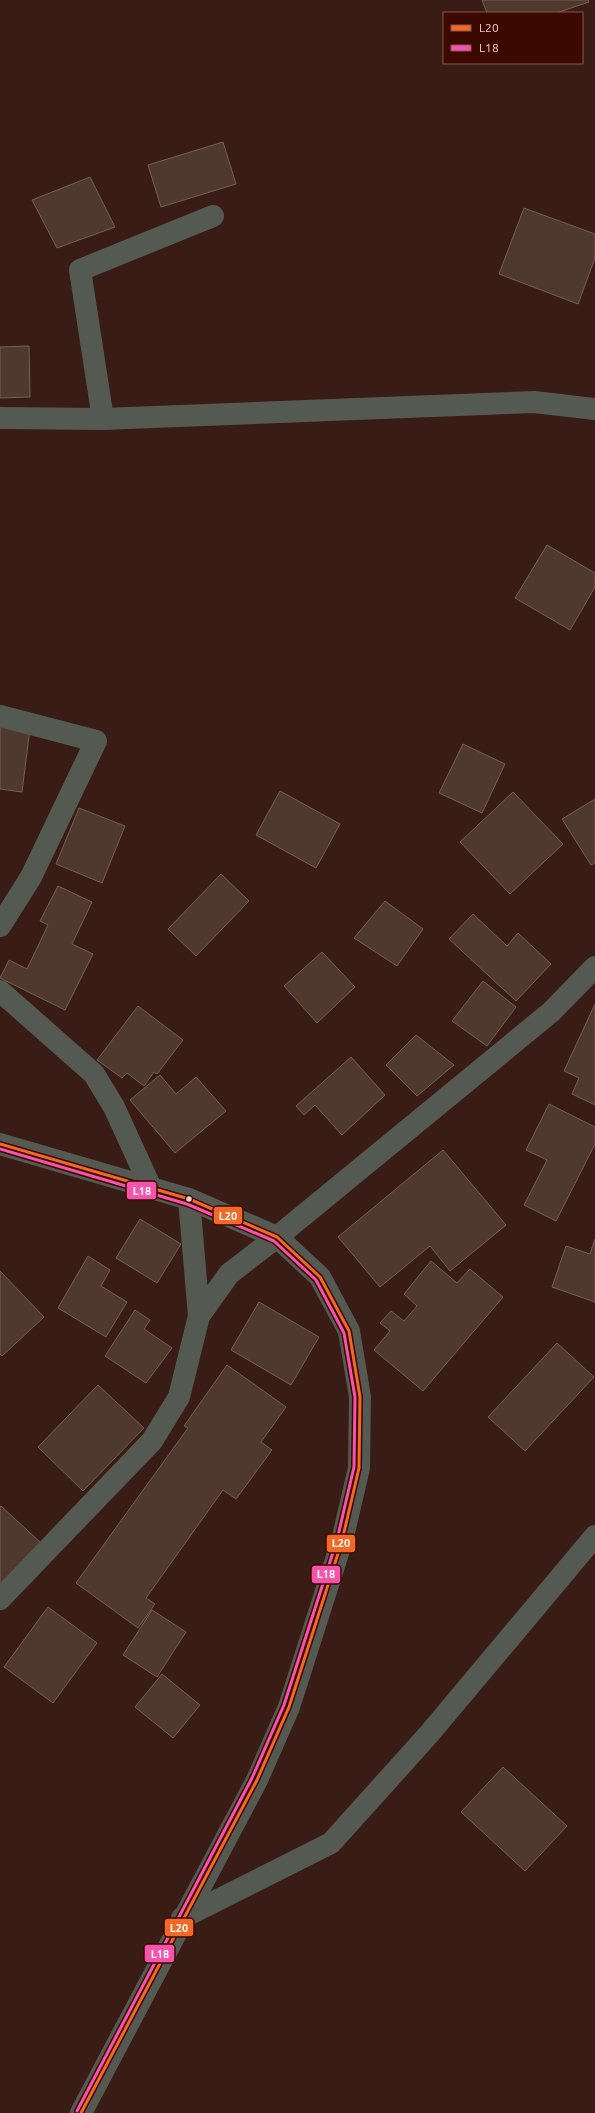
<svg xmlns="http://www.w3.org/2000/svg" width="595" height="2113" font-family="Ubuntu,sans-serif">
  <rect width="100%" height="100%" fill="#381c15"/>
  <!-- building -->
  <g fill="#4f392f" stroke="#765f54">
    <path d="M482,0H588L589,2L556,13H487Z"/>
    <path d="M223,142L236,184L161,207L148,165Z"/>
    <path d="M90,177L115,227L57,248L32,200Z"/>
    <path d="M524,208L595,234V258L578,304L499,274Z"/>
    <path d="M29,346L30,397L0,398V347Z"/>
    <path d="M547,545L595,573V587L570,630L515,598Z"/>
    <path d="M0,725L30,728L22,792L0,789Z"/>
    <path d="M463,744L505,764L482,813L439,793Z"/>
    <path d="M280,791L340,824L316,868L256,835Z"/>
    <path d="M513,792L563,844L510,894L460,842Z"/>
    <path d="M595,799V863L591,865L562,819Z"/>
    <path d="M79,808L125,826L102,883L56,864Z"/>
    <path d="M221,874L249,901L196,956L168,929Z"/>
    <path d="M58,886L92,902L72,944L93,954L65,1010L0,978L9,960L27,969L48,925L40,921Z"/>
    <path d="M385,901L423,929L397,966L354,938Z"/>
    <path d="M473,914L507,946L518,933L551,964L516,1001L449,939Z"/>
    <path d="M322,952L355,987L317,1023L284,986Z"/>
    <path d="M483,981L516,1007L487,1046L452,1021Z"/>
    <path d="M595,1004V1105L572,1094L579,1078L564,1071Z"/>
    <path d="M138,1006L183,1040L157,1074L154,1072L144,1086L127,1073L122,1078L97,1060Z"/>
    <path d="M416,1035L454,1065L417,1096L386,1065Z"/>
    <path d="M351,1057L385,1095L342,1135L315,1105L304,1115L296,1106Z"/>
    <path d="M160,1075L176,1094L196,1077L226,1111L175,1153L130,1100Z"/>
    <path d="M549,1104L595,1127V1144L556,1221L524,1205L547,1160L526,1150Z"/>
    <path d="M443,1150L506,1225L450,1271L430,1246L380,1287L338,1237Z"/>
    <path d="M140,1219L181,1244L157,1283L116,1258Z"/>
    <path d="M595,1239V1302L552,1287L566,1246L590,1254Z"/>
    <path d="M88,1256L110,1270L101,1286L127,1302L106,1337L58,1308Z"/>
    <path d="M431,1261L457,1283L470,1269L503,1297L423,1391L374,1350L390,1331L380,1323L391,1311L404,1321L417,1306L404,1294Z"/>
    <path d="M0,1271L44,1317L2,1356L0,1354Z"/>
    <path d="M259,1302L319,1337L291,1385L231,1350Z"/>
    <path d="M135,1310L150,1320L144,1329L172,1348L146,1383L105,1356Z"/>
    <path d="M557,1343L594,1377L525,1451L488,1417Z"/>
    <path d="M227,1365L286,1407L261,1442L272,1450L236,1499L223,1490L146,1598L155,1604L138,1628L76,1583L188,1428L184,1426Z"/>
    <path d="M98,1385L144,1428L83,1491L38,1447Z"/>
    <path d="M1,1506L41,1543L0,1588V1507Z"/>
    <path d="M48,1607L97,1643L53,1703L4,1667Z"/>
    <path d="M152,1610L186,1632L157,1677L123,1655Z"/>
    <path d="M162,1674L200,1705L173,1738L135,1707Z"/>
    <path d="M503,1767L567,1826L525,1871L461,1812Z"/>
  </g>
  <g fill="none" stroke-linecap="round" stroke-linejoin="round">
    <!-- minor -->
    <g stroke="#545a51" stroke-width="22">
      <path d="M0,418L103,419L534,402L595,409"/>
      <path d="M103,419L80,270L213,216"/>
      <path d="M0,716L96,741L31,877L0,926"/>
      <path d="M0,991L94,1074L114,1107L151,1188"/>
      <path d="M0,1144L189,1199L277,1237L320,1277L349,1331L360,1397L359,1468L342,1541L289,1707L257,1780L81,2113"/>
      <path d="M189,1199L199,1316L229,1274L277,1237L551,1012L595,967"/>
      <path d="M0,1599L152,1441L179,1397L199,1316"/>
      <path d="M182,1918L331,1843L429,1734L595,1536"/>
    </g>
    <!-- bus-1 casing -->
    <g stroke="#3c0900" stroke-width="6">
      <path id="bus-1" d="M0,1144L189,1199L277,1237L320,1277L349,1331L360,1397L359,1468L342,1541L289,1707L257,1780L81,2113"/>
    </g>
    <!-- bus-2 casing -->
    <g stroke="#3c0900" stroke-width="6">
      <path id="bus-2" d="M0,1149L187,1204L274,1241L316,1280L344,1333L355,1397L354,1467L337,1540L284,1705L252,1778L77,2111"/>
    </g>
    <!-- bus-1 -->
    <use href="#bus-1" stroke="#f36827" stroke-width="3"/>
    <!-- bus-2 -->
    <use href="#bus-2" stroke="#f653ac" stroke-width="3"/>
  </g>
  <!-- markers -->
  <circle fill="#f0cec4" stroke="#3c0900" stroke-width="1.5" cx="189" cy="1199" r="3.5"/>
  <g stroke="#3c0900" stroke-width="1.5">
    <rect x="126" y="1181" width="31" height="19" rx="4" fill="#f653ac"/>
    <rect x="213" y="1206" width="30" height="19" rx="4" fill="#f36827"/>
    <rect x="326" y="1534" width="30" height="19" rx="4" fill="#f36827"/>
    <rect x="311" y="1565" width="30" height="19" rx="4" fill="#f653ac"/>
    <rect x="164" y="1918" width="30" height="19" rx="4" fill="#f36827"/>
    <rect x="144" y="1944" width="31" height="19" rx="4" fill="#f653ac"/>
  </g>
  <g font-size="11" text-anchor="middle" font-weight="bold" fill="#fff">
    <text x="142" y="1195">L18</text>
    <text x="228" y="1220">L20</text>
    <text x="341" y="1547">L20</text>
    <text x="326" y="1578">L18</text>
    <text x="179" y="1932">L20</text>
    <text x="160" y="1958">L18</text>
  </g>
  <!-- legend -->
  <rect x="443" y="12" width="140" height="52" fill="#3c0900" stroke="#84584e"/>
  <rect x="451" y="25" width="20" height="6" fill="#f36827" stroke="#84584e"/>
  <text x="479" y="32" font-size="12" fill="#f0cec4">L20</text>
  <rect x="451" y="45" width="20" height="6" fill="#f653ac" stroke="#84584e"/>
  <text x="479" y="52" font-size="12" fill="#f0cec4">L18</text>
</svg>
